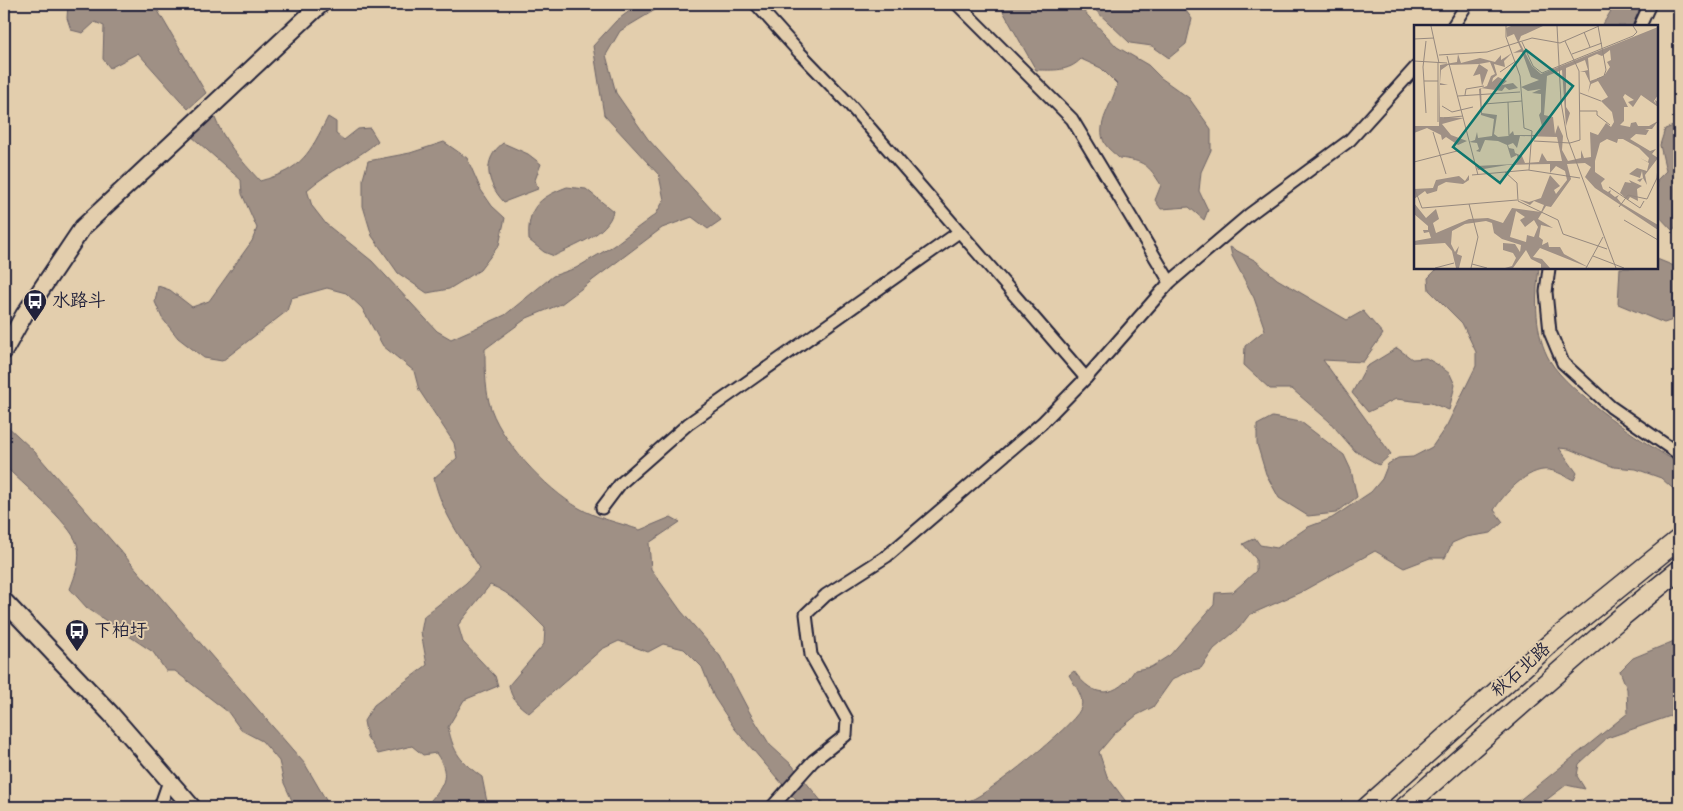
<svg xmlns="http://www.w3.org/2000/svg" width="1683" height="811" font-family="Mynerve,'LXGW WenKai TC',sans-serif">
  <rect width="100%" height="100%" fill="#e3cead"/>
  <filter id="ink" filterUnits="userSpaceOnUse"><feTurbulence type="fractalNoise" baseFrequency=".02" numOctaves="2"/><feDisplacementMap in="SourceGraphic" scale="10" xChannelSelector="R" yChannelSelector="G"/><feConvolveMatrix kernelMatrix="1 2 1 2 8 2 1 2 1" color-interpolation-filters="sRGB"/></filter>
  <g filter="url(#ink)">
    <!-- water -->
    <g fill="#9f9085" stroke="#6d6467">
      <path d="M68,4H154L206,93L188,109L138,53L110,68L103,59L104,26L95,22L83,33L71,30L67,18Z"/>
      <path d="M639,4H665L620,31L606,55L616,93L648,139L721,220L708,229L692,217L662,228L561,304L527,318L485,349C485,366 485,385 489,402C498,439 546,489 579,508C596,518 620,523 640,530L671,517L680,522L649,543L651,569L681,611L720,656L750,713L770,745L792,765L826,807H802L735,729L714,697L702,667L684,649L663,644L648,652L619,641L602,649L529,713C518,705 511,699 509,685L544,644L545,628C530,613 511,592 490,585L458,625L463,642L495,676L498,686L464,700L448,727C454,754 460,761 482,777L488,807H425C442,787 453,778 436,753L423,755L412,746L378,754L367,737L364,721L374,705L427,665L421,632L424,616L466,583L480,568C462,540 441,511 434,478L457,458L454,443L419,390L414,371L383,346L362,308L346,293L327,288L291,298L287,311L222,361L204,358L178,338L162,318L155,302L158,286L170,290L192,307L209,301L252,241L257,228L242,194L241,180L190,135L213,113C223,141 241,160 260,181C303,169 309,154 328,117L336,122V134L344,140L358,129L370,128L378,141C356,160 329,171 307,190L312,206L326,224L372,261L437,331L451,339L505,315L553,276L576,268L613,246L656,214L664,200L659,175L604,115L593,46L616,21Z"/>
      <path d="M999,4H1077L1117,47L1148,65L1161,78L1189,98L1211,129V150L1201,172L1199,191L1208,210L1204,220L1189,207L1161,209L1155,200L1161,185C1148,164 1144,161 1119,158C1115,154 1108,149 1105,144C1094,124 1114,103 1117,84L1101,68L1081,59C1068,72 1054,70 1036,70Z"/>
      <path d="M1089,4H1181L1192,19L1186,44L1169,58L1152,46L1130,43Z"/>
      <path d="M1615,4H1643L1632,26H1602Z"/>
      <path d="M1679,124V225L1672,230L1657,214V180L1666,171L1660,145L1665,129Z"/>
      <path d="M444,142L467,158L481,190L492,206L505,218L499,245L480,270L449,289L427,293L398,273L372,236L363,206V179L368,161L410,153Z"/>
      <path d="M503,143L528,154L541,164L535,180L538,189L504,202C487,184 481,160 503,143Z"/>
      <path d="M567,187L586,189L613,211C609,234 573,246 554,256L544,252L529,240C527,208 538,198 567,187Z"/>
      <path d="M1230,247L1256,261L1277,279L1347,320L1363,311L1383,334L1363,362L1323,360L1391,454L1379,465L1355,451L1329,421L1292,389H1270L1244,365L1245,346L1265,330L1254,298L1232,256Z"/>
      <path d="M1657,259L1679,268V318L1664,323L1618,304L1620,268H1657Z"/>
      <path d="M1438,268H1539C1535,297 1534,334 1550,361C1569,393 1646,445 1679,463V494L1661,478L1636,469L1614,467L1569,449L1559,448L1577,473L1574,480C1567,477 1557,471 1549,470C1528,467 1503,495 1494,510L1503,522L1491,533L1466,537L1452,543L1445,558H1430L1404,568L1375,551L1301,592L1249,615L1239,628L1214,649L1201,668L1186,672L1172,680L1153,707L1137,715L1115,733L1099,752L1107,776L1130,807H932L937,802C948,804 960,804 971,800C987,795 1073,726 1080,710C1086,698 1075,686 1069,675L1074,671C1094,700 1116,698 1135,670L1151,667L1170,655L1214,605L1215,593L1233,592L1256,571V559L1243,544L1255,538L1260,545L1277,548L1308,527L1332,518L1371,492L1382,479L1388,464L1398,458L1413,457L1432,447L1447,425L1476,366V352L1462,323L1429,290L1428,278Z"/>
      <path d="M1397,348L1412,359L1426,358L1440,366L1450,374L1455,385L1449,410L1431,403L1396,399L1368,412L1352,393L1366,367Z"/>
      <path d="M1272,417L1301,422L1344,455L1351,470L1357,497L1336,513L1308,516L1279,498L1266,474L1257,444V425Z"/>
      <path d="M4,423L34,451L305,764L330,807H295L284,783L279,761L262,741L241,730L228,712L175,671H166L153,652L87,608L70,589C75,576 82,558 77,544C70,522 21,483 4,465Z"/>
      <path d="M1679,639V713L1607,738L1579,764L1577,776L1585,789L1566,785L1537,807H1511L1628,713L1627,689L1620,671L1633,658Z"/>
    </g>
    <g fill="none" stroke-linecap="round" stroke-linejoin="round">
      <!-- street casing -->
      <g stroke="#22223b" stroke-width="15">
        <g id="street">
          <path d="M756,4L799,52L850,105L1086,378"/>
          <path d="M957,4L1072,119L1170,282"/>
          <path d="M1453,26L1467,4"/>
          <path d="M1640,26L1650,4"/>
          <path d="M1549,268L1546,292L1550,332L1563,363L1611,407L1679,454"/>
          <path d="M602,508L620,484L688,424L959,232"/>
          <path d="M160,807L169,781"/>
          <path d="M772,807L813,761L846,735L847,720L811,655L806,614L826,595L887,556L1042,423L1086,378L1170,282L1250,214L1350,140L1416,67"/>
        </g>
      </g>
      <!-- secondary casing -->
      <g stroke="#22223b" stroke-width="20">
        <g id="secondary">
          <path d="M4,351L24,315L83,227L321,4"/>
          <path d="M4,601L111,714L192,807"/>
        </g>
      </g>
      <!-- primary casing -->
      <g stroke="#22223b" stroke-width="22">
        <g id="primary">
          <path d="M1367,807L1552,642L1679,539"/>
          <path d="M1405,807L1618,620L1679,570"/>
        </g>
      </g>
      <!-- street -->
      <use href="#street" stroke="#e3cead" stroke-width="11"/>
      <!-- secondary -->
      <use href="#secondary" stroke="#e3cead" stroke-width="16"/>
      <!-- primary -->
      <use href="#primary" stroke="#e3cead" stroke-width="19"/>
    </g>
  </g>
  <!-- icons -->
  <defs>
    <g id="bus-pin" transform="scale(1.25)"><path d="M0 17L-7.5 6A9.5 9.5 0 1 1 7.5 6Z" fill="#22223b" stroke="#e3cead"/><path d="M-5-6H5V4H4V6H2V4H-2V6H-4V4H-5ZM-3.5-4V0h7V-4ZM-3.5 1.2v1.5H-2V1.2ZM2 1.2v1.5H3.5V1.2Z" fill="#fff"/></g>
  </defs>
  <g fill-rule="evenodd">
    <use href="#bus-pin" x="35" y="301"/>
    <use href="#bus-pin" x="77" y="631"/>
  </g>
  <g text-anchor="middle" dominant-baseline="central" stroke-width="4" stroke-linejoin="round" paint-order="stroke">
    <!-- poi labels -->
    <g font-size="18" fill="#22223b" stroke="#e3cead" text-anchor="start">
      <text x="52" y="301">水路斗</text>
      <text x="94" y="631">下柏圩</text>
    </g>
    <!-- street labels -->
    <g font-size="18" fill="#22223b" stroke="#e3cead">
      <text transform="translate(1521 670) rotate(-42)">秋石北路</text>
    </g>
  </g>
  <!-- overview -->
  <g transform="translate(1414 25)">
    <rect width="244" height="244" fill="#e3cead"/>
    <path d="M97,1H129L107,11L105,16L118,41L127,49L244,2V70L240,76L242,79L241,75L244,77V82L227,70L219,82L214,77L220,75L211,69L209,72L214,82H210V96L206,100L216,102L217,98L222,97L224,101H235L244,96L238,104H231L235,105L232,110L222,109L216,114L236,126L242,124L238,129L244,133L231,150L233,160L229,153L226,157L223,155L229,153L228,146L226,153L215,149L223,143L233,146L235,138L226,133L234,137L235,133L225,123L209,114H204L203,118L193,114L186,118L181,136V147L191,154L187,158L189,164L194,167L197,165L196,168L201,172L205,170L203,173L207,178L244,200V205L181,163L171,152L177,142L171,138L153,139L157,154L137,182L132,181L124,194L139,203L127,200L125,212L129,215L128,220L134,217L135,222H146L150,229L176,243L126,223L119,232L128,234L136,243H127V239L117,234L112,225L99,243H91L98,241L102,233L99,228L89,225V218L101,219L106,227L107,220L88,214L80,208L78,198L72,196L51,199L38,206L37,219L41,227L45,221L43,229L48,231L45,243H42L38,226L31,218L0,220V216L17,213L15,207L10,208L9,205H14V201L0,189V178L12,193L22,184L25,194L19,198L22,208L55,194L74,193L89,198L98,183L127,187L130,180L120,176L116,180L104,174L115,177L127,173L136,150L146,161L140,165L142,169L153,155L151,146L142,141L136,148V139L93,140L64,145L62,141L102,139L104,135L103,130L97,133L93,120L84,116L71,115L66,127L62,126L65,124L63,118L55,117L61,115L63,107L64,113L78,111L80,94L67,90L65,64L73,61L77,51L81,49L76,37L65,39L74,45L68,61L66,49L59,51L65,39L34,40L27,45L26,58L34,60H26V92L50,93L28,99L37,110L53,116L44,120L32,112L28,115L27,110L13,103L0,108V101H25L26,40L43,37L44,29L47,38L66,33L81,37L87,30V35L98,28L90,36L91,42L80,39L83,50L79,53L78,57L84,52L93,56L88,60L99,58L104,63L95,65L91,62L88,66L67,63L68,88L83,90L80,109L84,112L94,111L99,106L100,110H124L128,101L125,90L127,87V69L118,68L127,64L114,66L107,62L125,55L117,52L108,27L99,28L107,24L100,9L93,12L92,3ZM196,25L197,35L193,37L196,42L190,51L176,56L174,33L183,29L188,31ZM171,35L174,45L166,47H171L176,58L174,68L177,59L184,56L194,72L187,76L198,87L200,97L197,102L192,98L184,110L176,107L177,132L170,133L167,125V133L154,136L148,125L149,111L144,100L141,109L139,92L130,90L133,51L148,45L152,101L156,88L152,82V43ZM106,111L143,112L148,136H133L128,128L125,137L111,138L108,131L101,128L100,124L95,123L94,120L99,118L103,123ZM102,186L111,192L106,195L111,202L120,195L124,202L120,212L113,210L112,217L96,212ZM55,150V155L49,159L32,157L24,161L23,166L13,169L11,166L0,174V164L19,163L22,155L45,151L51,156ZM215,155L228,161L223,164L224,176L216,172L214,175L206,168L211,157L217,158Z" fill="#9f9085" fill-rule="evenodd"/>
    <path fill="none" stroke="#96897f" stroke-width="1" d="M17,1L25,38M92,1V12L106,51L110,103L118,106L115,145M143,1L147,77L153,112L202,243M170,7L176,22M0,14L20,13M108,17L119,41L128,48L219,11L223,7L219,1M158,29L188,18M25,30L73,27L118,13L146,18L185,1M33,31L64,150M0,36L33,38M24,38V56M86,47L102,36M183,54L190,51L192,45L184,1M10,56H24V97M166,68L187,76M51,70L52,64L70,61M44,71L106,67M94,77L95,110M70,79L108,76M28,81L38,87L59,82M166,86H183V90L196,100M12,88L9,42L12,16M30,93L49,91M19,107L32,149M120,116L156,118L166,115L165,46L151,16M0,137L43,126M91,147L103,158L104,176L144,195L149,209L193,224M58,150L114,145L166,153M0,162L8,183L103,175M195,162L226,183L230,176M55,179L64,212L57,243M205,182L214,170L233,174L243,153L244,142M210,195L244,215M179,231L210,243M58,239L73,243M21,243L40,238M172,243L189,212"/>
    <path fill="#0f766e" fill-opacity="0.15" stroke="#0f766e" stroke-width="2.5" d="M112,25L159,61L86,158L39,122Z"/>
    <rect width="244" height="244" fill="none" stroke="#22223b" stroke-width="2.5"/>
  </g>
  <!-- margin -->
  <rect width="1683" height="811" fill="none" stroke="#e3cead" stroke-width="20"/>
  <rect x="10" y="10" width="1663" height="791" fill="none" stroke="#22223b" stroke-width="2" filter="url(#ink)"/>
</svg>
